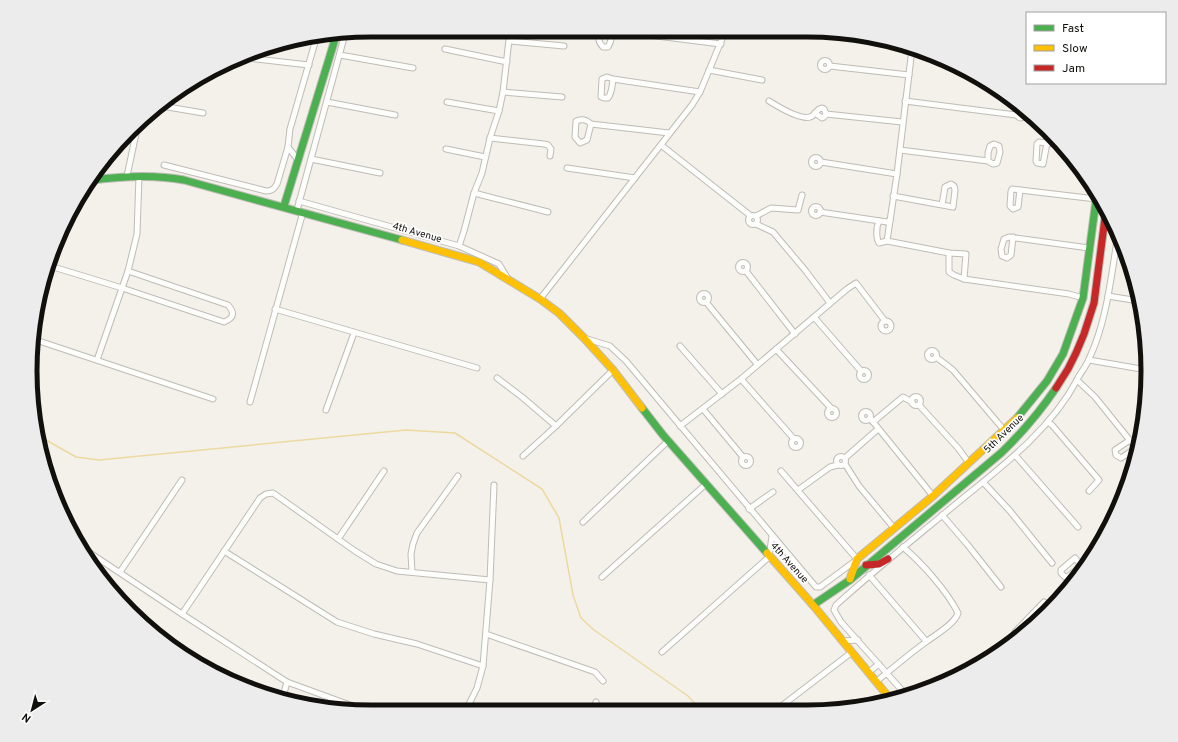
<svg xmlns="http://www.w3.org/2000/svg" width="1178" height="742" font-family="Overpass,sans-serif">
  <rect width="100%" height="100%" fill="#f4f1ea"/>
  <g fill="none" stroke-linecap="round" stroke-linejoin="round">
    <!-- stream -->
    <path stroke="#edd99f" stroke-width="1.5" d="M39,436L76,457L99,460L406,430L455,433L542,489L559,518L573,595L581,618L594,630L688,696L702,711"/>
    <!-- street casing -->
    <g stroke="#bfbcb7" stroke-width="7">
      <g id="street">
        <path d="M600,31C598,38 598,42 603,47H608C611,42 612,37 611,31"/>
        <path d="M617,31L721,44"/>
        <path d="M765,32L773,34"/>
        <path d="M510,41L564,46"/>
        <path d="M445,49L507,62"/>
        <path d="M340,55L413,68"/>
        <path d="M247,58L309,65"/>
        <circle cx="825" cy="65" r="4.5"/>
        <path d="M830,66L909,75"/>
        <path d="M709,70L762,80"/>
        <path d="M613,79C612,86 612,93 608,98H604L601,97L602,79L607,77L613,79L700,92"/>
        <path d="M503,92L562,97"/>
        <path d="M769,101C777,106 800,120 810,117C812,117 814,114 815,113"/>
        <path d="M905,101L1016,115L1020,118L1026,117L1027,112"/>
        <path d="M327,102L395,115"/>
        <path d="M447,102L499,111"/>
        <path d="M162,106L203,113"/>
        <path d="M822,108L824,109L826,114L824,117L822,118L815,113L819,109Z"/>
        <path d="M826,114L902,122"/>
        <path d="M1016,115L1018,103"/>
        <path d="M591,124L587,140L580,143L575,137L576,121C582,119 586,119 591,124L669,133"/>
        <path d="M490,138L544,144L548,145L551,149L550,156"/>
        <path d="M1039,142L1047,143L1043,164L1037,163L1036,161L1037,144Z"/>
        <path d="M1047,143L1063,145"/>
        <path d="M661,145L751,216"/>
        <path d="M288,147L298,160"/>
        <path d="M446,149L485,157"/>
        <path d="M900,150L988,161L993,164L997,163L1000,152L999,146L994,144L990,146L988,153V161"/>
        <circle cx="816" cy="162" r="4.5"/>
        <path d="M311,159L380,173"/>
        <path d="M821,162L897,174"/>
        <path d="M164,165L266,191C272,191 274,189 277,184L288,147L290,129L316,39"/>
        <path d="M567,168L635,178"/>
        <path d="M127,176L137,129"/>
        <path d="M1012,189L1020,190L1018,207L1013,209L1010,206L1011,191Z"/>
        <path d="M1020,190L1096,199"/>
        <path d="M474,193L548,212"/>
        <path d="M893,196L953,207L955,190L954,186L951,184L945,187L942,205"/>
        <path d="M299,201L459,246L499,264L508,279"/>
        <circle cx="816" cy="211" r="4.5"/>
        <path d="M297,210L345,34"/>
        <path d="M820,212L887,222L890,220"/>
        <circle cx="753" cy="220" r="4.5"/>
        <path d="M756,216L771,208L798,210L802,195"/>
        <path d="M879,221C876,227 876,238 879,243L887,241L949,253L966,254L964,279"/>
        <path d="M756,224L773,232L805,270L830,303"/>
        <path d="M1013,237L1011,255L1007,258L1002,256L1001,249L1004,239L1009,237L1089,248"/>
        <path d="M887,241L897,174L912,49"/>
        <path d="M459,246L464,231L474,193L482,173L490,138L499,111L503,92L510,31"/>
        <path d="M949,253V272L954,275L964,279L1069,294L1083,298"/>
        <circle cx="743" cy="267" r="4.5"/>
        <path d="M47,265L122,288L224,322C234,318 235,313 228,305L128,271"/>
        <path d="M746,271L795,334"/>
        <circle cx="704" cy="298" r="4.5"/>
        <path d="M1108,296L1139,301"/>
        <path d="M540,299L692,105L700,92L725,32"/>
        <path d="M706,302L757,364"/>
        <path d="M275,309L477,368"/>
        <path d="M814,317L861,371"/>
        <circle cx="886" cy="326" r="5"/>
        <path d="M584,338L610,346L626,361L816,587H820L855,561"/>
        <path d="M33,339L213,399"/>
        <path d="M680,346L722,394"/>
        <path d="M776,349L831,408"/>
        <circle cx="932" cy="355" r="4.5"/>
        <path d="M936,357L953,370L1004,430"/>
        <path d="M97,360L128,271L137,234L139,176"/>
        <path d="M1089,360L1147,370"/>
        <circle cx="864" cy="375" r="4.5"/>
        <path d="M497,378L522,397L556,426"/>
        <path d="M741,379L794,439"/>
        <path d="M1077,380L1095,397L1136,448L1121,458L1116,455L1115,450L1130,440"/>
        <circle cx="916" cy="401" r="4.5"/>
        <path d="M250,402L303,212"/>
        <path d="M919,405L958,448L969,463"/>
        <circle cx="832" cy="413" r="4.5"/>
        <path d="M703,409L743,457"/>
        <path d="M326,410L354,333"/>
        <circle cx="866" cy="416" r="4.5"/>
        <path d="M870,418L933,496"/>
        <path d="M873,422L903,397L912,402"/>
        <path d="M1048,422L1052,425L1099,480L1089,491"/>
        <path d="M680,426L741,379L847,289L856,283L885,321"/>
        <circle cx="796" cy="443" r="4.5"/>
        <path d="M1015,455L1078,527"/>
        <path d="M523,456L556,426L613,370"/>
        <circle cx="841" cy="461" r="4.5"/>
        <circle cx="746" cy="461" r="4.5"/>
        <path d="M845,458L878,429"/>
        <path d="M845,464L859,486L894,528"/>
        <path d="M781,471L857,559"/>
        <path d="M983,482L1010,511L1052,563"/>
        <path d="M798,490L830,467L838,465"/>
        <path d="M749,509L773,492"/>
        <path d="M942,515L967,544L1001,587"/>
        <path d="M583,522L668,441"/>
        <path d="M338,539L384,471"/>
        <path d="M81,547L182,614L287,682L361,709"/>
        <path d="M1097,547L1096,545L1098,540L1104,536"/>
        <path d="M224,551L337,622L374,634L417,644L483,666"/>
        <path d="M1082,566L1067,577H1065L1061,573V570L1075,558L1084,568"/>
        <path d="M120,572L182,480"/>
        <path d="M412,572L411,554L413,544L417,533L458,476"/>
        <path d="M869,575L926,641"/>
        <path d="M602,577L706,484"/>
        <path d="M182,614L260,498L266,494L273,493L355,551L376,564L397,571L490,580"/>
        <path d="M486,634L595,672L603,681"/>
        <path d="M1018,638L1015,632L1044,602L1049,607"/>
        <path d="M842,641L858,640"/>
        <path d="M662,652L769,557L772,536"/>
        <path d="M972,666L973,667"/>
        <path d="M869,672L879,664"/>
        <path d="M877,681C893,668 909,654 926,642C935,635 955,624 958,613C947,591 922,563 903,547"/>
        <path d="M907,696L841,622L834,610L836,605C877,568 920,534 962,499C1004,465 1051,429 1077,380C1080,373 1086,367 1089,359C1107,321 1111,276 1118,235"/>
        <path d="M283,697L287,682"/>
        <path d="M468,706L476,710"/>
        <path d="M466,710L477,688L483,666L490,580L494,485"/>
        <path d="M592,710L596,702"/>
        <path d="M775,711L852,652"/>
      </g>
    </g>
    <!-- fast casing -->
    <g stroke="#bfbcb7" stroke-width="9">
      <g id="fast">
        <path d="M92,180C123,176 154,174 184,180L402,240"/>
        <path d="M284,206L336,36"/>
        <path d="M642,408L663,435L767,553"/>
        <path d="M1017,418L1047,381L1063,354L1083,298L1097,193"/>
        <path d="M813,605L850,580L1001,453C1023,432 1039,413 1056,388"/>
      </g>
    </g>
    <!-- slow casing -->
    <g stroke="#bfbcb7" stroke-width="9">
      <g id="slow">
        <path d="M402,240L479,262L540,299L559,313L584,338L613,370L642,408"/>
        <path d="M767,553L813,605L892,701"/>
        <path d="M850,579L857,559L933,496L1017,418"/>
      </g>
    </g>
    <!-- jam casing -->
    <g stroke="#bfbcb7" stroke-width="9">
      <g id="jam">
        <path d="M1056,388L1068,369L1076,353L1084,334L1094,303L1106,210"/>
        <path d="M866,565L879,564L888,559"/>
      </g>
    </g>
    <!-- street -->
    <use href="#street" stroke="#fdfdfc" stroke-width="5"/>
    <!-- fast -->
    <use href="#fast" stroke="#4caf50" stroke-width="7"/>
    <!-- slow -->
    <use href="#slow" stroke="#ffc107" stroke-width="7"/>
    <!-- jam -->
    <use href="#jam" stroke="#c62828" stroke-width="7"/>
  </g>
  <g text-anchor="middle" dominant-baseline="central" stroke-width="3.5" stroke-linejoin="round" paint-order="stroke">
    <!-- street labels -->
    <g font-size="10" fill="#11100c" stroke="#fff">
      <text transform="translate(417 233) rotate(16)">4th Avenue</text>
      <text transform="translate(1004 434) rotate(-44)">5th Avenue</text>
      <text transform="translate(789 563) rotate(48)">4th Avenue</text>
    </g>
  </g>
  <!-- crop -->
  <path d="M0 0H1178V742H0ZM371 37H807A334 334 0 0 1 1141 371V371A334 334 0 0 1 807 705H371A334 334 0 0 1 37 371V371A334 334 0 0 1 371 37Z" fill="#ececec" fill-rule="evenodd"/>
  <path fill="none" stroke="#11100c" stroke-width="5" d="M371 37H807A334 334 0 0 1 1141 371V371A334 334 0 0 1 807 705H371A334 334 0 0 1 37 371V371A334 334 0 0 1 371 37Z"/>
  <!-- legend -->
  <rect x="1026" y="12" width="140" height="72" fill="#ffffff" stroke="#a09f9e"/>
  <rect x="1034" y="25" width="20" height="6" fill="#4caf50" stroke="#a09f9e"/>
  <text x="1062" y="32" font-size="12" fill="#11100c">Fast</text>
  <rect x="1034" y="45" width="20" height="6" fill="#ffc107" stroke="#a09f9e"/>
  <text x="1062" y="52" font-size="12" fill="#11100c">Slow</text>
  <rect x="1034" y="65" width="20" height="6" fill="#c62828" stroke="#a09f9e"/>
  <text x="1062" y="72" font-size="12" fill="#11100c">Jam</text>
  <!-- north arrow -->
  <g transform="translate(32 710) rotate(216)" stroke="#ffffff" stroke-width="3" paint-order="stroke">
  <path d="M0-3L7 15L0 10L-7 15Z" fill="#11100c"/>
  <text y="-6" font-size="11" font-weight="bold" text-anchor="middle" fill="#11100c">N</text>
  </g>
</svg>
